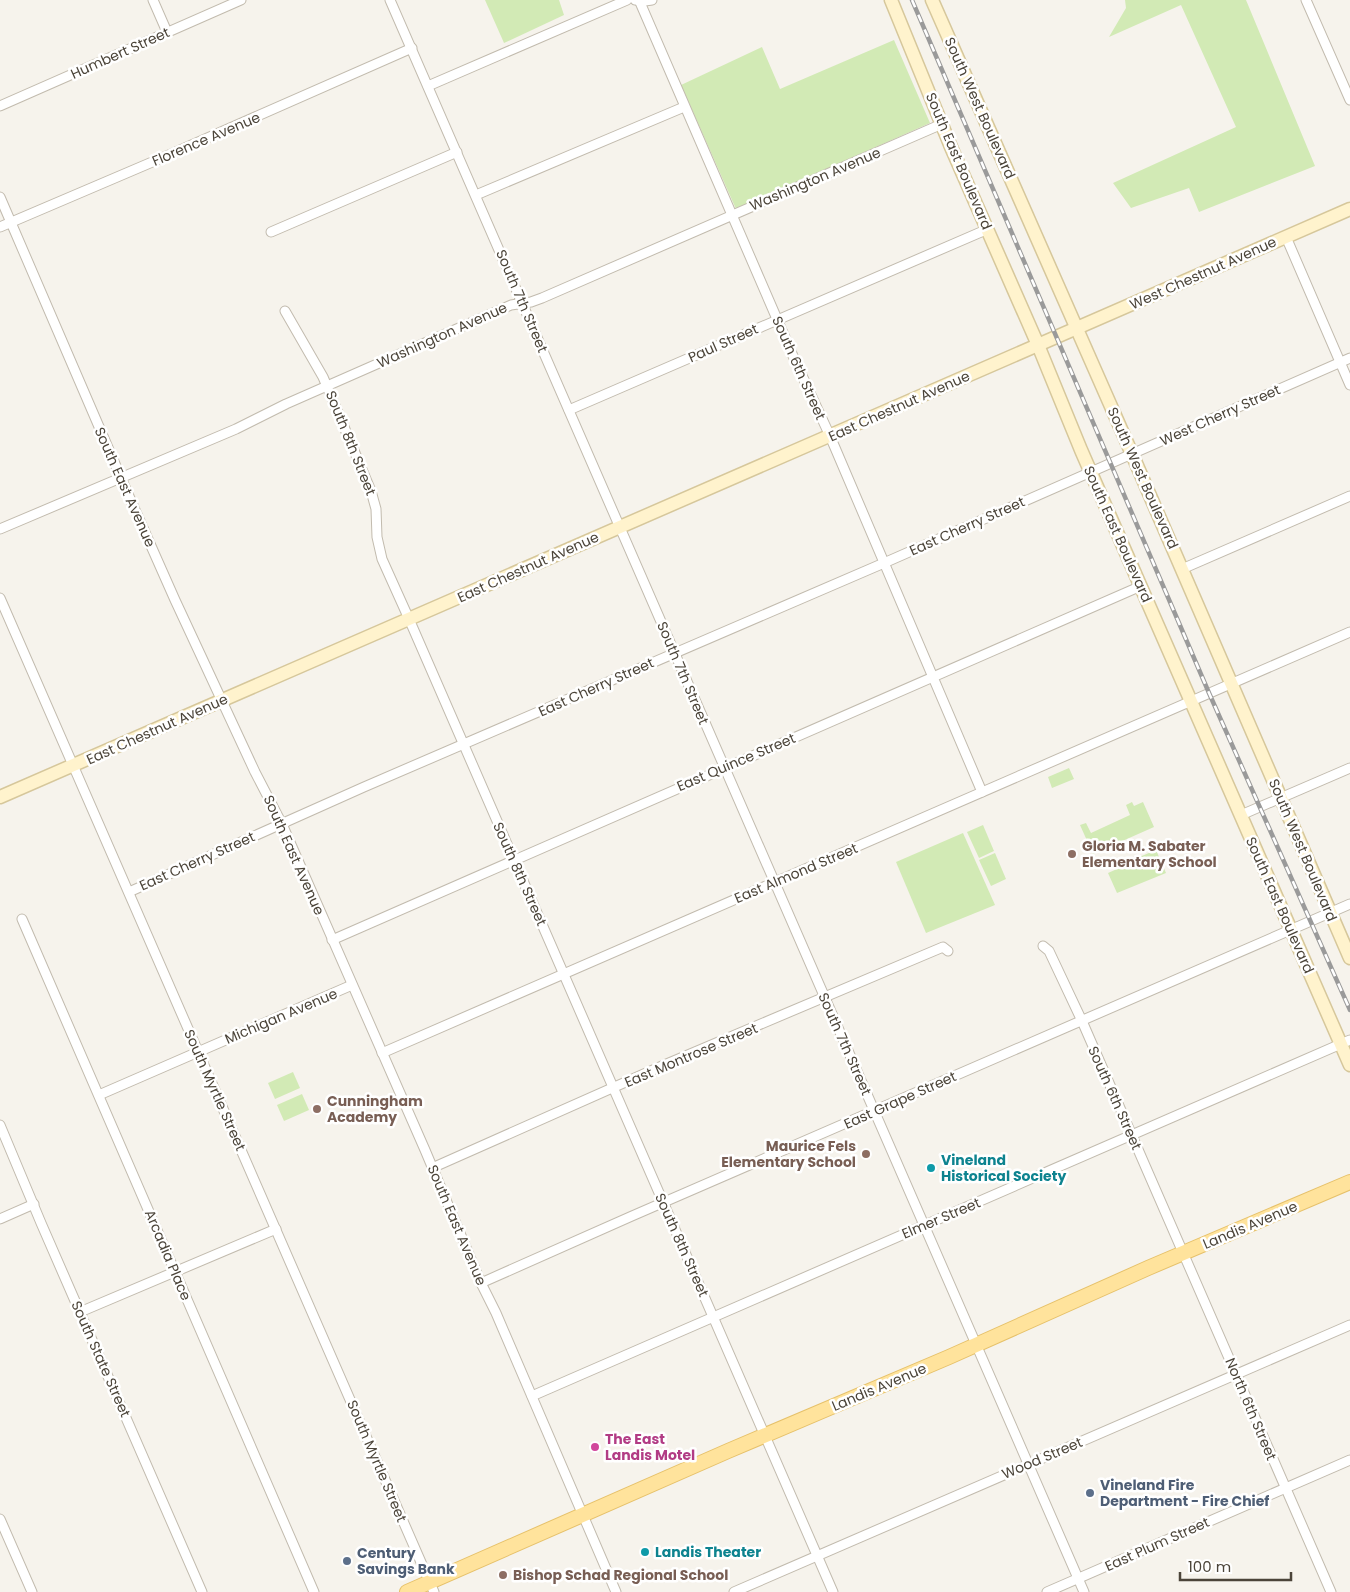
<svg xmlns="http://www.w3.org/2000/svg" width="1350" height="1592" font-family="Poppins,sans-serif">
  <rect width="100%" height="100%" fill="#f6f3ec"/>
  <!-- green -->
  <g fill="#d2eab5">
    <path d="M485,0H559L564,15L504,43Z"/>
    <path d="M1125,0H1246L1315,166L1199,212L1189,188L1131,208L1113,183L1236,127L1181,5L1109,37L1126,8Z"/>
    <path d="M894,40L930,123L736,209L681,85L762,47L780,89Z"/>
    <path d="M1069,768L1074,779L1052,788L1048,777Z"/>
    <path d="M1132,802L1134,806L1143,802L1154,827L1093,854L1080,825L1086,823L1091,833L1130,815L1126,805Z"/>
    <path d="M983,825L994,851L979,858L967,832Z"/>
    <path d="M963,833L995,905L926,933L896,862Z"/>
    <path d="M1156,850L1166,873L1117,893L1108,873L1126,865L1125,863Z"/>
    <path d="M995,853L1006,879L991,886L979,860Z"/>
    <path d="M293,1072L300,1088L275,1099L268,1083Z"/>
    <path d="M302,1094L309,1110L284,1121L277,1105Z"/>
  </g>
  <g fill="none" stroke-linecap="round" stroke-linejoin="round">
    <!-- street casing -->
    <g stroke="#c2bbae" stroke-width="11">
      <g id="street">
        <path d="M153,0L167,32"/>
        <path d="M390,0L1084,1592"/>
        <path d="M635,0L645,1L652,0"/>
        <path d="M639,0L793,356L830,436L982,792"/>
        <path d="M1306,0L1350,100"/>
        <path d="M428,86L627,0"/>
        <path d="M0,106L241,0"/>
        <path d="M476,195L684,107"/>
        <path d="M0,197L128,494L175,600L255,772L282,824L425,1150L481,1283L496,1313L616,1592"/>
        <path d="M0,227L171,154L412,48"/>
        <path d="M271,232L457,152"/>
        <path d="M1286,237L1350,385"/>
        <path d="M285,311L323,377L371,491L376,509L377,537L382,559L409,619L833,1592"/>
        <path d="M569,410L988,229"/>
        <path d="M0,529L236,429L286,404L511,305L531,302L542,298L942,124"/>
        <path d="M1182,569L1350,496"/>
        <path d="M0,598L434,1592"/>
        <path d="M1241,815L1350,768"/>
        <path d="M129,892L364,787L884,563L1350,358"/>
        <path d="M22,919L314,1592"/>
        <path d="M332,940L1141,586"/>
        <path d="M1043,946L1049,951L1082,1021L1331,1592"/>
        <path d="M382,1053L1350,632"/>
        <path d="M99,1095L352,985"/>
        <path d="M0,1125L41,1223L202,1592"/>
        <path d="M432,1168L664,1065L943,947L948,951"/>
        <path d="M0,1219L34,1204"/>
        <path d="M481,1283L632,1216L1350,904"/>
        <path d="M80,1312L276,1229"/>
        <path d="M532,1396L1350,1040"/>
        <path d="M0,1519L32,1592"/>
        <path d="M734,1592L1350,1325"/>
        <path d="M1047,1592L1350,1460"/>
      </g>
    </g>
    <!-- secondary casing -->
    <g stroke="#d6c79b" stroke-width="15">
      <g id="secondary">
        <path d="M891,0L951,147L1038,345L1081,450L1350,1065"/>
        <path d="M932,0L1132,454L1350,958"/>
        <path d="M0,797L1350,209"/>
      </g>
    </g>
    <!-- primary casing -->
    <g stroke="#e6c16a" stroke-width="16">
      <path id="primary" d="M407,1592L728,1451L949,1357L1148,1268L1350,1182"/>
    </g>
    <!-- street -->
    <use href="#street" stroke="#fff" stroke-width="9"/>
    <!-- secondary -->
    <use href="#secondary" stroke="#fff3cd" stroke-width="12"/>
    <!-- primary -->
    <use href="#primary" stroke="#ffe39c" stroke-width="14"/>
    <!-- rail casing -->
    <g stroke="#9a9a9a" stroke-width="4.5">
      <path id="rail" d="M912,0L1209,693L1350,1010"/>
    </g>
    <!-- rail -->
    <use href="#rail" stroke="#fff" stroke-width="2.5" stroke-dasharray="8" stroke-linecap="butt"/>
  </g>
  <!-- markers -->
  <g fill="#8d6e63" stroke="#fff" stroke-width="2">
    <circle cx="1072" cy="854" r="5"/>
    <circle cx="317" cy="1109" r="5"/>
    <circle cx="866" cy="1154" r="5"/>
    <circle cx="503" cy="1575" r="5"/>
  </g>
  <g fill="#0f9aa8" stroke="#fff" stroke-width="2">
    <circle cx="931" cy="1168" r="5"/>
    <circle cx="645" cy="1552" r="5"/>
  </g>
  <circle fill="#d1479c" stroke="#fff" stroke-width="2" cx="595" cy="1447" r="5"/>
  <g fill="#5c6f8a" stroke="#fff" stroke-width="2">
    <circle cx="1090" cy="1493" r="5"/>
    <circle cx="347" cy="1561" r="5"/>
  </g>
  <g text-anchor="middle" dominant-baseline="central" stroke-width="5" stroke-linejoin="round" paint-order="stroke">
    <!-- street labels -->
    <g font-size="14" fill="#4b4439" stroke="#fff">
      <text transform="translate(120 53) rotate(-24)">Humbert Street</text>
      <text transform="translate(980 108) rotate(66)">South West Boulevard</text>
      <text transform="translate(206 139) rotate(-23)">Florence Avenue</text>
      <text transform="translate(959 161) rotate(67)">South East Boulevard</text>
      <text transform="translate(815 179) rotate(-23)">Washington Avenue</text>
      <text transform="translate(1203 273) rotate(-24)">West Chestnut Avenue</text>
      <text transform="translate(522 301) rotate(67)">South 7th Street</text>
      <text transform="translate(442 335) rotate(-24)">Washington Avenue</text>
      <text transform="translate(723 343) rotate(-24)">Paul Street</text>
      <text transform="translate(799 368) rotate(66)">South 6th Street</text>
      <text transform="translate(899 406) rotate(-24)">East Chestnut Avenue</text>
      <text transform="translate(1220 415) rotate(-24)">West Cherry Street</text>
      <text transform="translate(351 443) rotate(68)">South 8th Street</text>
      <text transform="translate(1143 478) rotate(66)">South West Boulevard</text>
      <text transform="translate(125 487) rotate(66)">South East Avenue</text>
      <text transform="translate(967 526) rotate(-24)">East Cherry Street</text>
      <text transform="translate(1118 534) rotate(66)">South East Boulevard</text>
      <text transform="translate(528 567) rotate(-24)">East Chestnut Avenue</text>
      <text transform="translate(683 673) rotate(67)">South 7th Street</text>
      <text transform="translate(596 687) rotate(-24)">East Cherry Street</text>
      <text transform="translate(157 729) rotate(-24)">East Chestnut Avenue</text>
      <text transform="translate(736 762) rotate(-23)">East Quince Street</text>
      <text transform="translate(1303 850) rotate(67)">South West Boulevard</text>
      <text transform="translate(294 855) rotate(66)">South East Avenue</text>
      <text transform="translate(197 861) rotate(-24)">East Cherry Street</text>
      <text transform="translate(796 873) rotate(-23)">East Almond Street</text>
      <text transform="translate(520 874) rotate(66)">South 8th Street</text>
      <text transform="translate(1280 905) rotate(66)">South East Boulevard</text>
      <text transform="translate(281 1016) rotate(-23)">Michigan Avenue</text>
      <text transform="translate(845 1044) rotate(66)">South 7th Street</text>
      <text transform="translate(691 1055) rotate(-23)">East Montrose Street</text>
      <text transform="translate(215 1090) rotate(66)">South Myrtle Street</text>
      <text transform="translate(1115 1098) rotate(66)">South 6th Street</text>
      <text transform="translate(900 1100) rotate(-24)">East Grape Street</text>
      <text transform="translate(941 1218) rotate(-23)">Elmer Street</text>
      <text transform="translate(457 1225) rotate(67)">South East Avenue</text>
      <text transform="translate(1250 1225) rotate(-23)">Landis Avenue</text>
      <text transform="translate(682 1245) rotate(66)">South 8th Street</text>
      <text transform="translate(168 1255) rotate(67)">Arcadia Place</text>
      <text transform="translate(101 1359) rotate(66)">South State Street</text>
      <text transform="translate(879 1387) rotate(-23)">Landis Avenue</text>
      <text transform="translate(1251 1409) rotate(67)">North 6th Street</text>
      <text transform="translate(1042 1458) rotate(-23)">Wood Street</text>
      <text transform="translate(377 1461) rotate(67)">South Myrtle Street</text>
      <text transform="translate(1157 1544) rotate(-24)">East Plum Street</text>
    </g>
    <!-- education labels -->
    <g font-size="14" font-weight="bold" fill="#785e54" stroke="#fff" text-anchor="start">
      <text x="1082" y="846">Gloria M. Sabater<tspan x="1082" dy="16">Elementary School</tspan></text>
      <text x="327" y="1101">Cunningham<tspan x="327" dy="16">Academy</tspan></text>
      <text x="856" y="1146" text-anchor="end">Maurice Fels<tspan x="856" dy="16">Elementary School</tspan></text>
      <text x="513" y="1575">Bishop Schad Regional School</text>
    </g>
    <!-- culture labels -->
    <g font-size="14" font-weight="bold" fill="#0d838f" stroke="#fff" text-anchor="start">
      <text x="941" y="1160">Vineland<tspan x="941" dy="16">Historical Society</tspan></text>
      <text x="655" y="1552">Landis Theater</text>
    </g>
    <!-- hotel labels -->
    <g font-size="14" font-weight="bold" fill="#b23c85" stroke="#fff" text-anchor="start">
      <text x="605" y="1439">The East<tspan x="605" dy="16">Landis Motel</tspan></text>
    </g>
    <!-- service labels -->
    <g font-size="14" font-weight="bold" fill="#4e5e75" stroke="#fff" text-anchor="start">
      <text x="1100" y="1485">Vineland Fire<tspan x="1100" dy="16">Department - Fire Chief</tspan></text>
      <text x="357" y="1553">Century<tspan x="357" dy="16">Savings Bank</tspan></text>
    </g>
  </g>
  <!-- scale -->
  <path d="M1180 1572v8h111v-8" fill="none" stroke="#4b4439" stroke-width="2.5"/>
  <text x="1188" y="1572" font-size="15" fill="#4b4439" stroke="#ffffff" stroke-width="4" paint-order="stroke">100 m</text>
</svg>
